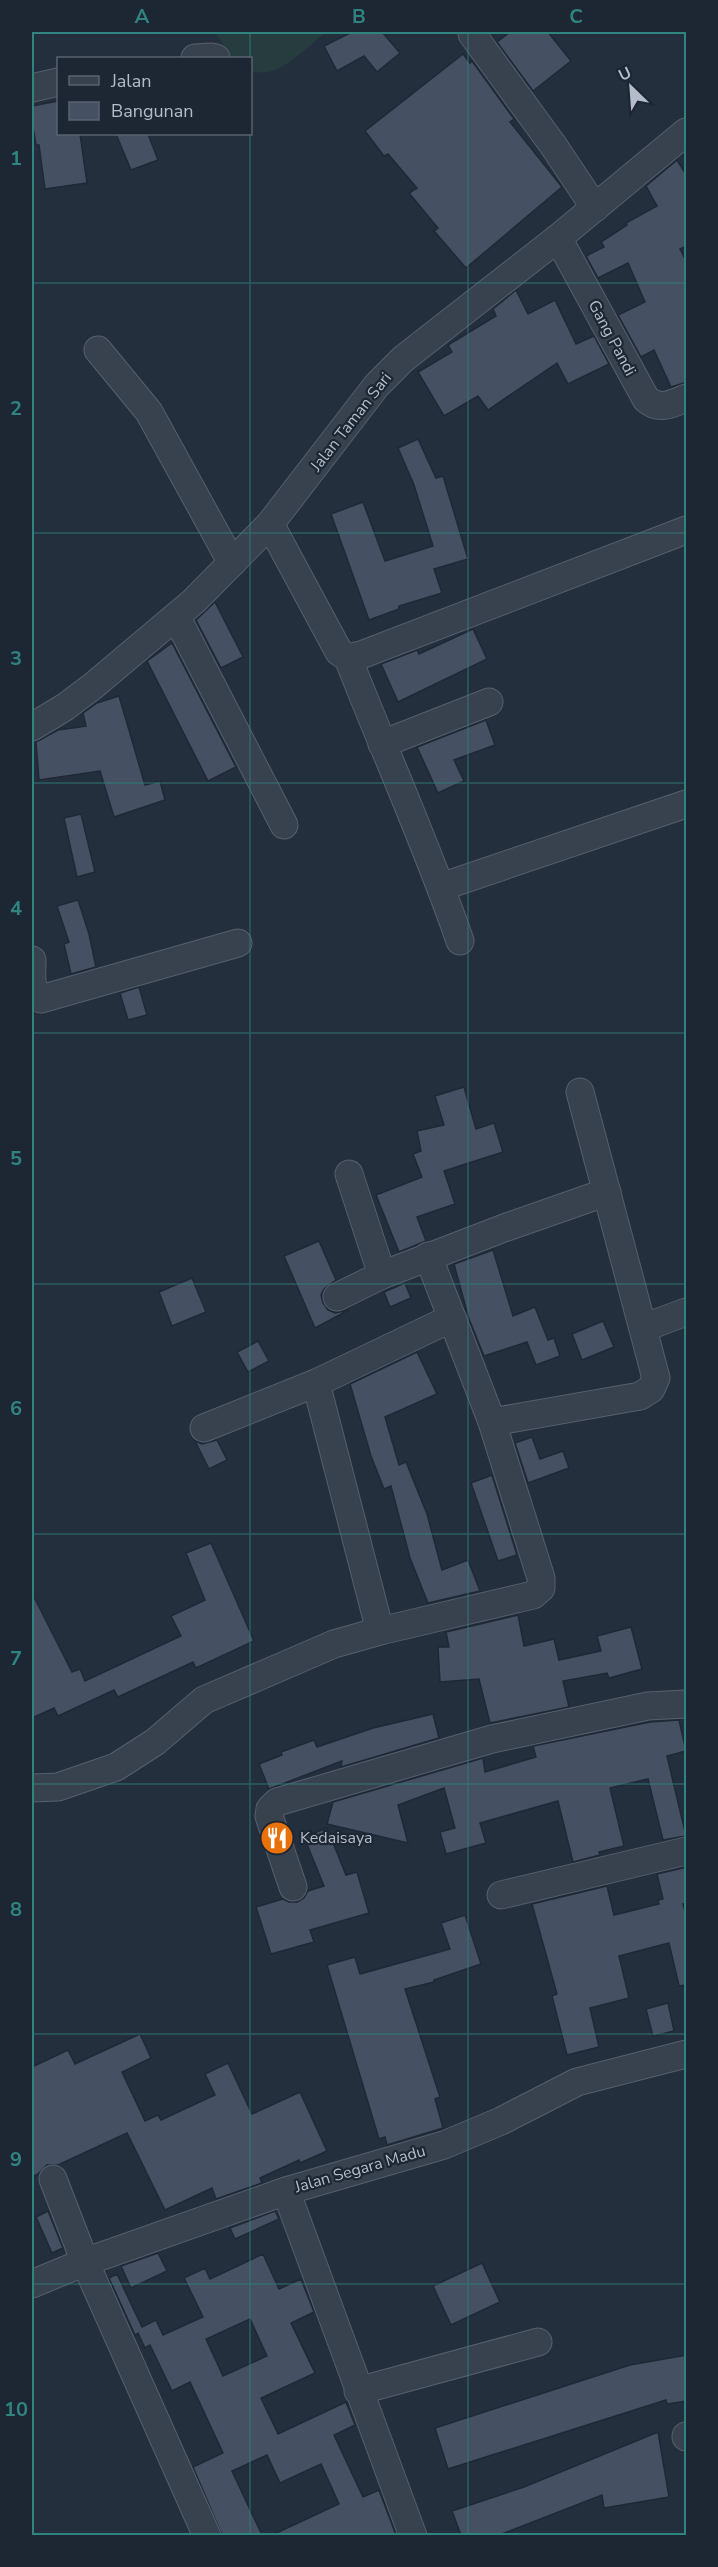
<svg xmlns="http://www.w3.org/2000/svg" width="718" height="2567" font-family="'Nunito Sans',sans-serif">
  <rect width="100%" height="100%" fill="#242f3e"/>
  <!-- green -->
  <path fill="#263c3f" d="M215,32H326C305,48 279,80 251,71L250,58H232Z"/>
  <!-- building -->
  <g fill="#455162" stroke="#1f2835" stroke-width="1.5" fill-rule="evenodd">
    <path d="M352,32H382L400,53L377,72L364,56L337,71L324,46Z"/>
    <path d="M510,32H548L571,61L533,91L497,42Z"/>
    <path d="M463,54L470,63L472,61L514,119L510,122L562,187L466,268L434,231L438,228L409,193L417,188L388,154L384,156L365,131Z"/>
    <path d="M58,101V134H80L87,183L45,189L39,145H36L32,121V106Z"/>
    <path d="M116,134H148L158,160L131,170Z"/>
    <path d="M677,160L687,176V246L680,249L687,263V382L671,387L654,350L641,357L618,315L645,302L628,263L598,278L586,256L604,247L601,242L627,225L626,223L657,206L646,186Z"/>
    <path d="M516,290L528,314L555,300L576,344L594,336L609,364L568,384L557,363L488,410L478,396L444,416L418,372L452,352L448,345L496,316L493,309Z"/>
    <path d="M418,439L436,478L443,476L468,559L434,569L442,593L399,606V609L369,620L331,514L363,502L385,561L433,546L414,485L398,448Z"/>
    <path d="M215,602L243,657L221,668L196,620Z"/>
    <path d="M473,629L487,659L398,702L381,664L417,650L419,654Z"/>
    <path d="M172,643L236,767L208,781L147,661Z"/>
    <path d="M119,696L145,785L160,781L165,800L114,817L100,771L39,780L36,742L58,730L86,726L83,713L97,703Z"/>
    <path d="M486,720L495,745L454,760L464,781L438,793L417,747Z"/>
    <path d="M81,814L95,872L77,877L64,818Z"/>
    <path d="M78,900L89,934L96,967L71,974L64,944L69,942L57,906Z"/>
    <path d="M139,987L147,1015L128,1020L120,993Z"/>
    <path d="M464,1087L476,1129L494,1123L503,1152L444,1171L455,1204L417,1217L426,1241L399,1252L376,1195L422,1177L413,1154L421,1151L417,1131L444,1125L435,1096Z"/>
    <path d="M319,1241L336,1280L324,1289L321,1295L323,1303L328,1310L335,1313L349,1310L315,1328L284,1256Z"/>
    <path d="M493,1250L513,1316L535,1307L548,1340L554,1338L560,1356L536,1365L527,1342L484,1356L469,1319L454,1264Z"/>
    <path d="M192,1278L206,1312L172,1326L159,1292Z"/>
    <path d="M405,1283L411,1298L390,1307L384,1292Z"/>
    <path d="M603,1321L614,1347L582,1360L572,1334Z"/>
    <path d="M258,1341L269,1361L248,1372L237,1352Z"/>
    <path d="M417,1352L437,1394L385,1417L399,1465L406,1462L427,1514L442,1570L468,1560L480,1591L428,1603L410,1558L391,1486L384,1489L371,1456L350,1384Z"/>
    <path d="M532,1437L540,1459L563,1451L569,1468L528,1483L515,1443Z"/>
    <path d="M217,1440L227,1460L209,1469L195,1441L202,1444Z"/>
    <path d="M492,1475L517,1555L498,1561L471,1483Z"/>
    <path d="M211,1543L254,1641L196,1668L193,1662L118,1697L114,1690L58,1716L54,1708L32,1718V1593L72,1672L80,1669L85,1681L181,1636L171,1616L205,1600L186,1553Z"/>
    <path d="M518,1615L524,1646L554,1639L559,1660L601,1651L597,1636L631,1627L642,1669L609,1678L607,1673L563,1681L569,1707L490,1723L479,1679L440,1682L438,1647H449L446,1632Z"/>
    <path d="M433,1714L439,1738L341,1767L342,1761L269,1789L259,1764L282,1755L281,1752L314,1740L317,1747L373,1728Z"/>
    <path d="M679,1720L686,1751L667,1756L686,1836L663,1840L648,1779L610,1788L624,1846L599,1852L600,1855L573,1862L558,1801L480,1823L486,1843L446,1854L440,1832L455,1828L444,1788L398,1805L408,1843L327,1824L333,1802L483,1758L485,1772L536,1757L533,1746L650,1722Z"/>
    <path d="M327,1828L346,1875L357,1872L369,1913L310,1930L314,1942L271,1954L256,1907L283,1899L289,1902H297L304,1898L308,1891L324,1886L304,1837Z"/>
    <path d="M687,1867V1903L683,1904L687,1918V1985L679,1986L669,1943L619,1956L629,1998L590,2008L599,2047L567,2055L552,1996L557,1994L532,1904L607,1886L614,1915L659,1904L658,1900L663,1899L657,1874Z"/>
    <path d="M465,1915L481,1964L434,1980V1982L405,1989L440,2097L435,2099L443,2128L387,2145L385,2137L379,2139L327,1965L355,1957L360,1974L450,1949L441,1923Z"/>
    <path d="M668,2003L674,2031L653,2036L646,2009Z"/>
    <path d="M140,2034L151,2058L122,2072L145,2121L158,2115L161,2120L215,2095L205,2074L228,2063L252,2114L300,2092L327,2151L300,2163L299,2160L260,2178L262,2183L216,2199L212,2188L165,2210L127,2133L58,2165H47L38,2174L32,2177V2067L68,2050L75,2064Z"/>
    <path d="M48,2211L63,2248L52,2253L36,2217Z"/>
    <path d="M275,2211L279,2219L235,2239L230,2228Z"/>
    <path d="M158,2253L167,2271L131,2288L121,2266Z"/>
    <path d="M263,2254L279,2289L301,2279L314,2312L291,2323L315,2373L261,2398L278,2434L346,2402L355,2425L334,2435L363,2497L379,2490L396,2535H272L339,2504L321,2464L280,2483L267,2455L232,2471L262,2535H222L193,2467L223,2453L190,2382L172,2391L150,2345L145,2348L138,2333L135,2335L109,2278L117,2274L142,2327L156,2320L163,2335L203,2317L184,2278L205,2268L210,2279ZM250,2319L267,2356L223,2376L206,2339Z"/>
    <path d="M482,2263L500,2302L451,2325L433,2286Z"/>
    <path d="M687,2355V2401L667,2404L666,2400L448,2469L435,2428L630,2365Z"/>
    <path d="M658,2432L669,2497L604,2508L602,2495L499,2535H461L452,2511L524,2487Z"/>
  </g>
  <g fill="none" stroke-linecap="round" stroke-linejoin="round">
    <!-- minor casing -->
    <g stroke="#565f6c" stroke-width="29">
      <g id="minor">
        <path d="M472,34L553,145L595,208"/>
        <path d="M195,58L212,57L216,58"/>
        <path d="M32,88L58,82"/>
        <path d="M558,238L646,399C659,411 672,404 686,398"/>
        <path d="M98,350L149,412L232,563"/>
        <path d="M270,524L339,652L348,658L361,655L686,530"/>
        <path d="M177,618L284,825"/>
        <path d="M348,658C385,753 427,845 460,941"/>
        <path d="M32,727L65,707L93,686L194,601L270,524L377,385L403,359L558,238L686,132"/>
        <path d="M382,744L489,702"/>
        <path d="M441,887L686,804"/>
        <path d="M32,960C32,974 29,990 41,999L238,943"/>
        <path d="M382,1275L504,1228L607,1192"/>
        <path d="M337,1297L382,1275L349,1174"/>
        <path d="M643,1328L686,1312"/>
        <path d="M316,1383L380,1631"/>
        <path d="M492,1422L640,1396L651,1389L656,1378L580,1092"/>
        <path d="M204,1428L316,1383L452,1318"/>
        <path d="M32,1788L58,1787L116,1767L155,1742L204,1700L334,1644L380,1631L533,1595L541,1588V1578L492,1422L428,1256"/>
        <path d="M293,1887L269,1816L270,1809L277,1802L492,1739L648,1706L686,1704"/>
        <path d="M501,1895L686,1851"/>
        <path d="M53,2179L85,2262L207,2536"/>
        <path d="M286,2191L413,2536"/>
        <path d="M32,2284L85,2262L286,2191L444,2145L501,2121L577,2082L686,2054"/>
        <path d="M358,2391L538,2342"/>
        <path d="M686,2436V2437"/>
      </g>
    </g>
    <!-- minor -->
    <use href="#minor" stroke="#38414e" stroke-width="27"/>
  </g>
  <!-- grid -->
  <path fill="none" stroke="#308480" stroke-width="1.5" stroke-opacity="0.55" d="M250,32V58M468,32V2536M250,134V2536M32,283H686M32,533H686M32,783H686M32,1033H686M32,1284H686M32,1534H686M32,1784H686M32,2034H686M32,2284H686"/>
  <!-- icons -->
  <defs>
    <g id="restaurant-disc" transform="scale(1.725)"><circle r="9.5" fill="#e8710a" stroke="#1d2633"/><path d="M-5-6h1v4h1v-4h1v4h1v-4h1v5L-1.5 .5V6h-2V.5L-5-1ZM5-6V6H3V1.5H1.5Q1.5-4 5-6Z" fill="#fff"/></g>
  </defs>
  <g fill-rule="evenodd">
    <use href="#restaurant-disc" x="277" y="1838"/>
  </g>
  <g text-anchor="middle" dominant-baseline="central" stroke-width="4.5" stroke-linejoin="round" paint-order="stroke">
    <!-- street labels -->
    <g font-size="16" fill="#b4bcc9" stroke="#1d2633">
      <text transform="translate(612 338) rotate(62)">Gang Pandi</text>
      <text transform="translate(351 422) rotate(-52)">Jalan Taman Sari</text>
      <text transform="translate(360 2169) rotate(-16)">Jalan Segara Madu</text>
    </g>
    <!-- poi labels -->
    <g font-size="16" fill="#b4bcc9" stroke="#1d2633" text-anchor="start">
      <text x="300" y="1838">Kedaisaya</text>
    </g>
  </g>
  <!-- border -->
  <rect width="718" height="2567" fill="none" stroke="#1d2633" stroke-width="66"/>
  <!-- legend -->
  <rect x="57" y="57" width="195" height="78" fill="#1d2633" stroke="#59626f" stroke-width="1.5"/>
  <rect x="69" y="76" width="30" height="9" fill="#38414e" stroke="#59626f" stroke-width="1.5"/>
  <text x="111" y="87" font-size="18" fill="#b4bcc9">Jalan</text>
  <rect x="69" y="102" width="30" height="18" fill="#455162" stroke="#59626f" stroke-width="1.5"/>
  <text x="111" y="117" font-size="18" fill="#b4bcc9">Bangunan</text>
  <!-- north arrow -->
  <g transform="translate(631 87) rotate(335)" stroke="#1d2633" stroke-width="4.5" paint-order="stroke">
  <path d="M0-4.5L10 22L0 15L-10 22Z" fill="#b4bcc9"/>
  <text y="-9" font-size="16" font-weight="bold" text-anchor="middle" fill="#b4bcc9">U</text>
  </g>
  <rect x="33" y="33" width="652" height="2501" fill="none" stroke="#308480" stroke-width="2"/>
  <g font-size="20" text-anchor="middle" font-weight="bold" fill="#308480">
    <text x="142" y="23">A</text>
    <text x="359" y="23">B</text>
    <text x="576" y="23">C</text>
    <text x="16" y="165">1</text>
    <text x="16" y="415">2</text>
    <text x="16" y="665">3</text>
    <text x="16" y="915">4</text>
    <text x="16" y="1165">5</text>
    <text x="16" y="1415">6</text>
    <text x="16" y="1665">7</text>
    <text x="16" y="1916">8</text>
    <text x="16" y="2166">9</text>
    <text x="16" y="2416">10</text>
  </g>
</svg>
